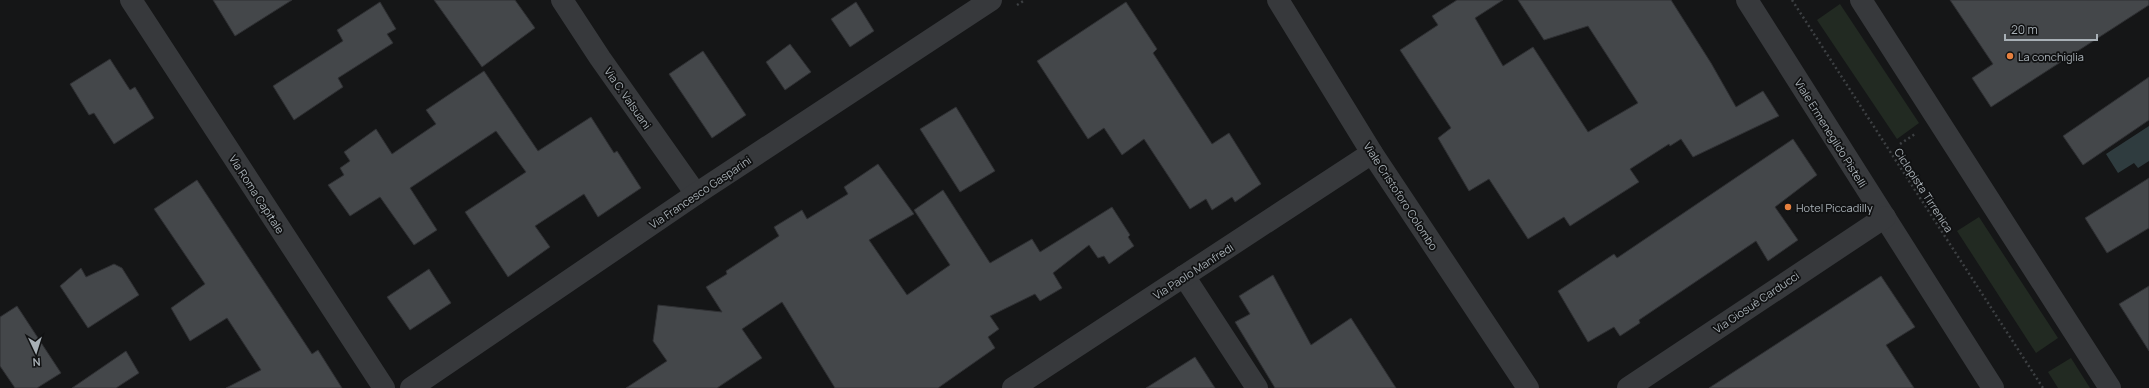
<svg xmlns="http://www.w3.org/2000/svg" width="2149" height="388" font-family="Manrope,sans-serif">
  <rect width="100%" height="100%" fill="#151617"/>
  <!-- green -->
  <g fill="#222a22">
    <path d="M1840,4L1919,123L1897,139L1817,20Z"/>
    <path d="M1979,217L2058,338L2036,353L1957,231Z"/>
    <path d="M2071,358L2090,388H2058L2048,372Z"/>
  </g>
  <!-- water -->
  <path fill="#2f3c3f" d="M2149,126V161L2138,168L2134,163L2118,173L2106,154Z"/>
  <!-- building -->
  <g fill="#44474a" stroke="#2f3033">
    <path d="M213,0H292L235,36Z"/>
    <path d="M434,0H515L535,28L482,67Z"/>
    <path d="M1457,0H1503L1475,18L1503,66L1533,47L1588,132L1638,103L1588,26L1544,40L1518,0H1671L1711,63L1736,107L1763,91L1779,116L1693,157L1681,139L1670,146L1669,144L1630,169L1639,182L1570,226L1564,217L1528,239L1489,179L1469,191L1438,138L1451,128L1400,50L1438,25L1432,16Z"/>
    <path d="M1950,0H2149V5L1991,107L1972,78L1993,64Z"/>
    <path d="M380,2L396,29L387,34L393,43L338,78L343,87L294,120L273,86L343,41L337,30Z"/>
    <path d="M856,2L874,31L850,47L831,19Z"/>
    <path d="M1126,2L1157,49L1153,53L1212,144L1229,133L1261,184L1235,202L1232,197L1212,210L1206,199L1190,209L1144,139L1122,155L1104,128L1088,139L1037,61Z"/>
    <path d="M790,44L811,72L785,90L766,62Z"/>
    <path d="M703,51L746,115L712,138L669,74Z"/>
    <path d="M110,59L130,90L135,87L154,118L114,144L94,113L89,115L70,84Z"/>
    <path d="M484,71L538,151L591,117L614,153L617,151L641,188L598,217L584,194L535,226L550,247L508,277L465,212L526,172L496,131L410,188L437,230L414,245L380,197L350,216L328,185L344,175L340,168L350,161L344,152L376,129L392,154L436,124L426,110Z"/>
    <path d="M2149,77V120L2083,165L2063,136Z"/>
    <path d="M956,107L995,171L960,192L920,129Z"/>
    <path d="M1793,139L1817,175L1775,207L1798,240L1768,261L1756,241L1639,320L1640,323L1620,336L1614,327L1588,342L1558,291L1614,254L1617,258Z"/>
    <path d="M878,164L914,214L869,240L907,295L950,265L914,210L943,190L990,263L1032,239L1040,252L1112,207L1130,235L1128,237L1134,246L1109,264L1104,256L1098,258L1089,245L1053,273L1062,288L1040,301L1035,294L990,316L999,329L988,337L995,348L938,388H835L782,302L742,329L762,358L717,388H626L667,361L653,341L658,305L722,312L706,287L727,274L726,271L779,236L774,227L802,210L807,219L848,194L844,187Z"/>
    <path d="M2149,178V228L2107,253L2085,218Z"/>
    <path d="M197,180L312,354L318,350L342,388H226L261,370L227,318L190,341L171,308L205,284L154,209Z"/>
    <path d="M114,264L122,268L139,295L88,328L60,286L81,268L86,277Z"/>
    <path d="M429,269L451,303L410,330L387,297Z"/>
    <path d="M1273,275L1311,345L1351,318L1396,388H1275L1235,322L1250,314L1239,296Z"/>
    <path d="M1881,276L1915,327L1886,345L1914,388H1709Z"/>
    <path d="M2149,286V351L2119,304Z"/>
    <path d="M17,306L61,373L37,388H15L0,366V317Z"/>
    <path d="M126,351L139,373L116,388H72Z"/>
    <path d="M1195,357L1215,388H1146Z"/>
  </g>
  <g fill="none" stroke-linecap="round" stroke-linejoin="round">
    <!-- path -->
    <g stroke="#3d4043" stroke-width="2.5" stroke-dasharray="2 3" stroke-linecap="butt">
      <path d="M1792,0L2043,388"/>
      <path d="M1017,5L1025,0"/>
      <path d="M1900,144L1915,134"/>
    </g>
    <!-- minor -->
    <g stroke="#37393c" stroke-width="22">
      <path d="M131,0L384,388"/>
      <path d="M562,0L600,58L696,194"/>
      <path d="M1278,0L1372,153L1528,388"/>
      <path d="M1747,0L1993,388"/>
      <path d="M1861,0L2110,388"/>
      <path d="M1184,276L1257,388"/>
      <path d="M411,388L696,194L991,0"/>
      <path d="M1013,388L1372,153"/>
      <path d="M1628,388L1885,217"/>
    </g>
  </g>
  <!-- markers -->
  <g fill="#e6803e" stroke="#101112" stroke-width="1.5">
    <circle cx="2010" cy="56" r="4"/>
    <circle cx="1788" cy="207" r="4"/>
  </g>
  <g text-anchor="middle" dominant-baseline="central" stroke-width="3.5" stroke-linejoin="round" paint-order="stroke">
    <!-- poi labels -->
    <g font-size="11" fill="#a8b0b6" stroke="#101112" text-anchor="start">
      <text x="2018" y="56">La conchiglia</text>
      <text x="1796" y="207">Hotel Piccadilly</text>
    </g>
    <!-- street labels -->
    <g font-size="11" fill="#a8b0b6" stroke="#101112">
      <text transform="translate(628 98) rotate(55)">Via C. Valsuani</text>
      <text transform="translate(1831 133) rotate(58)">Viale Ermenegildo Pistelli</text>
      <text transform="translate(1924 190) rotate(57)">Ciclopista Tirrenica</text>
      <text transform="translate(700 192) rotate(-34)">Via Francesco Gasparini</text>
      <text transform="translate(257 194) rotate(57)">Via Roma Capitale</text>
      <text transform="translate(1401 196) rotate(57)">Viale Cristoforo Colombo</text>
      <text transform="translate(1193 271) rotate(-33)">Via Paolo Manfredi</text>
      <text transform="translate(1756 302) rotate(-34)">Via Giosuè Carducci</text>
    </g>
  </g>
  <!-- north arrow -->
  <g transform="translate(36 352) rotate(176)" stroke="#101112" stroke-width="3" paint-order="stroke">
  <path d="M0-3L7 15L0 10L-7 15Z" fill="#a8b0b6"/>
  <text y="-6" font-size="11" font-weight="bold" text-anchor="middle" fill="#a8b0b6">N</text>
  </g>
  <!-- scale -->
  <path d="M2005 34v6h92v-6" fill="none" stroke="#a8b0b6" stroke-width="2"/>
  <text x="2011" y="34" font-size="12" fill="#a8b0b6" stroke="#101112" stroke-width="3" paint-order="stroke">20 m</text>
</svg>
